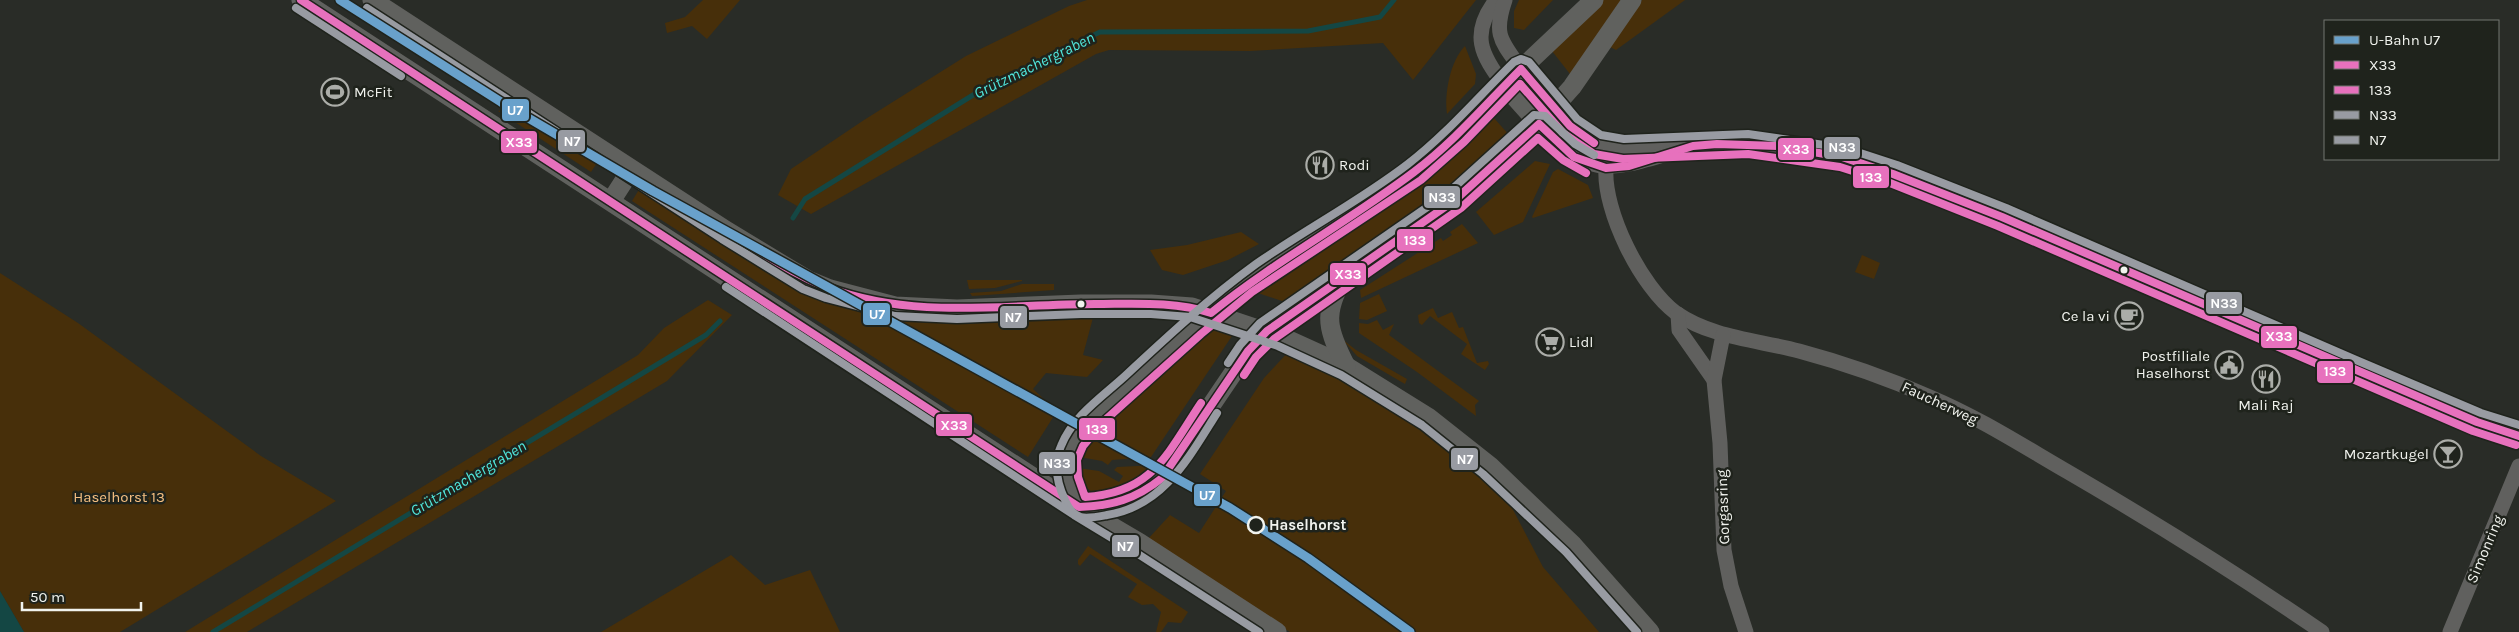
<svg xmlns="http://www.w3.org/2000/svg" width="2519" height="632" font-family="Karla,sans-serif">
  <rect width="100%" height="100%" fill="#292c27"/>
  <!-- green -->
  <g fill="#472f0a">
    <path d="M703,0H740L707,39L692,26L667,33L665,23L685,17Z"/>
    <path d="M1087,0H1476L1413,80L1383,43L1250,51L1109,50L1096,54L811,214L778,195L791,169L864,120L966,56L1069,6Z"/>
    <path d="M1519,0H1553L1524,30L1514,28V11Z"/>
    <path d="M1603,0H1622L1570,74L1552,51Z"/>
    <path d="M1642,0H1685L1616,50L1608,46Z"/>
    <path d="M1465,46L1476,74L1475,84L1447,114C1444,94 1450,61 1465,46Z"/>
    <path d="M516,107L599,160L591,172L498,111Z"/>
    <path d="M1493,117L1511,137L1446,193L1285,302L1255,292L1389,206L1426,179Z"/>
    <path d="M1535,161L1550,164L1523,222L1494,235L1476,212Z"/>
    <path d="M1558,169L1588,185L1593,198L1533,218L1532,217L1553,172Z"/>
    <path d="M640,188C709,233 777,287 857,311C926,331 1021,317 1094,314L1083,355L1103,360L1087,377L1046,373L1033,389L1057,411L1028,457L632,201Z"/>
    <path d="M1462,224L1478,243L1361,298L1360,290L1441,238L1443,241L1452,235L1450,232Z"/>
    <path d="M1241,232L1259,244L1228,260L1183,275L1162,270L1150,250L1187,245Z"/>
    <path d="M1862,255L1880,263L1874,279L1855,272Z"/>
    <path d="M0,273L78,323L261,456L336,501L120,632H24L0,591Z"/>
    <path d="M967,280H1022V281L995,288L969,289Z"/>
    <path d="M1022,284H1054V290L972,296L970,293L1001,291Z"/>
    <path d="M1379,294L1387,311L1367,320L1359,319L1360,303Z"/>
    <path d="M708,300L732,315L667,381L247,632H185L638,355L664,328Z"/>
    <path d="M1433,308L1438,318L1452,312L1459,328L1463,327L1477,363L1488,361L1489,364L1485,370L1461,354L1467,344L1430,316L1422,325L1419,323L1418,315Z"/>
    <path d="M1377,320L1383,330L1394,324L1389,335L1479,401L1475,405L1476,416L1417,372L1359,333V323L1368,324Z"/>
    <path d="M1213,326H1224L1236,330L1151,457L1112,460L1108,465L1102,461L1079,457C1086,425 1179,354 1207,329Z"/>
    <path d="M1342,339L1356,350L1407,379L1405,384L1357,356Z"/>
    <path d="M1291,349L1322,363L1410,414L1500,485L1543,567L1599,632H1290L1148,539L1170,515L1199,533L1226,491L1200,474L1264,378Z"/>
    <path d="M1159,465C1140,492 1087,516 1078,468L1099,471L1119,482L1123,476L1114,470L1117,467Z"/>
    <path d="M1088,546L1188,612L1181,623L1168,622L1161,632H1156L1161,612L1153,604L1142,605L1128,597L1137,584L1090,554L1080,566L1078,564V560Z"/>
    <path d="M731,555L765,585L810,570L840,632H601Z"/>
  </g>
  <!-- water -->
  <path fill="#144744" d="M0,591L24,632H0Z"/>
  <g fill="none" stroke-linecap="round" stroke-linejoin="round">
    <!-- stream -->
    <g stroke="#144744" stroke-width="5">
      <path d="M793,218L805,199L986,87L1100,32L1308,31L1380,17L1394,0"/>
      <path d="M213,632L706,335L720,321"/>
    </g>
    <!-- minor -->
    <g stroke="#60605e" stroke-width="15">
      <path d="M1496,0C1470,34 1481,55 1504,85"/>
      <path d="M1505,0C1493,35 1501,41 1521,69"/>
      <path d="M1554,108C1570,126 1587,142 1610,148L1748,144L1842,157L1893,174L2002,217L2477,422L2519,436"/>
      <path d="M1539,124C1588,177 1606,172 1670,153"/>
      <path d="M1606,168C1603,211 1641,287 1676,313C1712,338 1758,340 1799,351C1844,363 1887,378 1930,397C1978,417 2023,446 2068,472C2154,522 2239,575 2322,632"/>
      <path d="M1678,314L1679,330L1714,380"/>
      <path d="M1723,335L1714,380L1720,443L1724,550L1731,586L1746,632"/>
      <path d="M2450,632L2519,466"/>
    </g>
    <!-- major -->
    <g stroke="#60615e" stroke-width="19">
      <path d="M301,0L1079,507L1140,543L1277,632"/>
      <path d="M372,0L727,231L808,280L830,289L895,306L957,309L1081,304H1151L1192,307L1282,337L1346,366L1428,417L1490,466L1573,545L1650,632"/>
      <path d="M1521,69L1554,108"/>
      <path d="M1504,85L1539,124"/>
      <path d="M611,201L631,170"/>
      <path d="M1343,279C1322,314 1328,331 1346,366"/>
      <path d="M1079,506L1069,488L1066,474L1067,460L1077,437L1096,416L1179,340L1236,291L1415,172L1454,139L1504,85L1594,0"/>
      <path d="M1080,507C1116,507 1135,501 1162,478L1248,351L1267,331L1455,200L1514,148L1539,124L1572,87L1632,0"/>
    </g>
    <!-- bus-1 casing -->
    <g stroke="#1f231c" stroke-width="11">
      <g id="bus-1">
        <path d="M301,0L1079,507C1112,506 1136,499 1162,478L1248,351L1267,331L1455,200L1539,124L1574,157L1606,168L1629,166L1693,146L1717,144L1778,146L1842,157L1893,174L2002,217L2477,422L2519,436"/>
        <path d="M749,245C775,260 800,278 829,288C915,320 1005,304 1095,304C1134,304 1174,301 1211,313C1275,261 1348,222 1414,172C1454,142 1486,104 1521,69L1570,126L1594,143"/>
      </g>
    </g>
    <!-- bus-2 casing -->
    <g stroke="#1f231c" stroke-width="11">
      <g id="bus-2">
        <path d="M1244,375L1256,357L1274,339L1461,208L1538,138L1563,160L1586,173"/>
        <path d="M1201,403C1167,454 1153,493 1085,497L1078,477L1077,460L1083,446L1103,422L1201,334L1252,292L1421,180L1464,142L1520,84L1563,133L1594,154L1623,159L1748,154L1840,167L1890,183L1998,226L2473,431L2516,445"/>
      </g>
    </g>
    <!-- bus-3 casing -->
    <g stroke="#1f231c" stroke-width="11">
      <g id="bus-3">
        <path d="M1228,363L1240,345L1260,323L1449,192L1534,115L1545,116L1575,144L1594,155"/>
        <path d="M1217,413C1189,457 1164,506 1107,515C1086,519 1074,522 1065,500C1057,483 1053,464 1061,446C1073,416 1102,397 1125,376C1167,337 1209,298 1256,264C1306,229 1360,201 1408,164C1447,134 1479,96 1514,62L1521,59L1529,62L1577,119L1601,135L1624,139L1748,134L1845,148L1897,165L2006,208L2356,360L2481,413L2519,425"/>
      </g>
    </g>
    <!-- bus-4 casing -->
    <g stroke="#1f231c" stroke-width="11">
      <g id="bus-4">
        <path d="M296,8L401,76"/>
        <path d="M367,8L722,239L803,289L826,298L895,316L957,319L1081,314H1151L1190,317L1278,346L1341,375L1422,425L1483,474L1566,552L1637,632"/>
        <path d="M726,287L1074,515L1135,552L1259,632"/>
      </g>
    </g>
    <!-- bus-1 -->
    <use href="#bus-1" stroke="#e771bd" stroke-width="8"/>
    <!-- bus-2 -->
    <use href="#bus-2" stroke="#e771bd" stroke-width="8"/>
    <!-- bus-3 -->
    <use href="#bus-3" stroke="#989ba2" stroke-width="8"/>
    <!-- bus-4 -->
    <use href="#bus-4" stroke="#989ba2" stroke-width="8"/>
    <!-- metro-1 casing -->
    <g stroke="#1f231c" stroke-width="12">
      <path id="metro-1" d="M340,0L501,102L653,191L1230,508L1308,558L1410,632"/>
    </g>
    <!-- metro-1 -->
    <use href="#metro-1" stroke="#69a1cb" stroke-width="9"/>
  </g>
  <!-- icons -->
  <defs>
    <g id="stadium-ring" transform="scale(1.4375)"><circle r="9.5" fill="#1f231c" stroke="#abada8" stroke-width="1.5"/><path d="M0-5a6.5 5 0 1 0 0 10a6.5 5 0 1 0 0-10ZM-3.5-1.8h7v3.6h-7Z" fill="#abada8"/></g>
    <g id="restaurant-ring" transform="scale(1.4375)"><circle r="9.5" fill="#1f231c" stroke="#abada8" stroke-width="1.5"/><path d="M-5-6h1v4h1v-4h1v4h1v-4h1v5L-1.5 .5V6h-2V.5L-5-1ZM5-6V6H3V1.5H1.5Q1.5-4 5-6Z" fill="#abada8"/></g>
    <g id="cafe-ring" transform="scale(1.4375)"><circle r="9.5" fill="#1f231c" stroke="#abada8" stroke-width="1.5"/><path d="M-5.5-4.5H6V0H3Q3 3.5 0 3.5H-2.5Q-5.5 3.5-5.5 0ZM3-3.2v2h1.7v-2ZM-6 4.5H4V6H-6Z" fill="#abada8"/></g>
    <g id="supermarket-ring" transform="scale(1.4375)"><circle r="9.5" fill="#1f231c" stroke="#abada8" stroke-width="1.5"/><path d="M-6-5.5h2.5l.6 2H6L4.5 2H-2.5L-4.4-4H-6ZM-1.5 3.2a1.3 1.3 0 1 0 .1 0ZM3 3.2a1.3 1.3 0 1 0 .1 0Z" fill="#abada8"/></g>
    <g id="civic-ring" transform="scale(1.4375)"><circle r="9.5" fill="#1f231c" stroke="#abada8" stroke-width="1.5"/><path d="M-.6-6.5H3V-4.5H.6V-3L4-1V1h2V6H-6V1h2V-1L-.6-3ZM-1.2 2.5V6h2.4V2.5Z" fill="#abada8"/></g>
    <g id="bar-ring" transform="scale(1.4375)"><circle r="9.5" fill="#1f231c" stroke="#abada8" stroke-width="1.5"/><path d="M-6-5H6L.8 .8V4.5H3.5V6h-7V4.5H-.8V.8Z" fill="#abada8"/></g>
  </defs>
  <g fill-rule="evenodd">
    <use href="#stadium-ring" x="335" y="92"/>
    <use href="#restaurant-ring" x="1320" y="165"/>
    <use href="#cafe-ring" x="2129" y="316"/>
    <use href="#supermarket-ring" x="1550" y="342"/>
    <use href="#civic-ring" x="2229" y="365"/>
    <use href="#restaurant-ring" x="2266" y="379"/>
    <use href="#bar-ring" x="2448" y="454"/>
  </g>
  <!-- markers -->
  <g fill="#f1f3ee" stroke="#1f231c" stroke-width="2">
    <circle cx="2124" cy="270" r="4.5"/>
    <circle cx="1081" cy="304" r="4.5"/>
  </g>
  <circle fill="#1f231c" stroke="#f1f3ee" stroke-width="2.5" cx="1256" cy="525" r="8"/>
  <g text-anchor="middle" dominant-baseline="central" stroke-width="5" stroke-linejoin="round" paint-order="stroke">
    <!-- poi labels -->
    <g font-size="15" fill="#f1f3ee" stroke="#1f231c" text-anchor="start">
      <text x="354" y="92">McFit</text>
      <text x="1339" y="165">Rodi</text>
      <text x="2110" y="316" text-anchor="end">Ce la vi</text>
      <text x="1569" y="342">Lidl</text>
      <text x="2210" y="356" text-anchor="end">Postfiliale<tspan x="2210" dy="17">Haselhorst</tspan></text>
      <text x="2266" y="405" text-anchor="middle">Mali Raj</text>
      <text x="2429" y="454" text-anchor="end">Mozartkugel</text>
    </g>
    <!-- street labels -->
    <g font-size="15" fill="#f1f3ee" stroke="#1f231c">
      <text transform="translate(1940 403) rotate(25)">Faucherweg</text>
      <text transform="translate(1723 507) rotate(-92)">Gorgasring</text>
      <text transform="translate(2485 549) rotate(-67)">Simonring</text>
    </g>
    <!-- park labels -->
    <g font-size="15" fill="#f6c082" stroke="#1f231c">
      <text x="119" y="497">Haselhorst 13</text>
    </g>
    <!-- stop labels -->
    <g font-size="15" font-weight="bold" fill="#f1f3ee" stroke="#1f231c" text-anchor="start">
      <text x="1269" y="525">Haselhorst</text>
    </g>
    <!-- water labels -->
    <g font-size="16" font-style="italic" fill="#51e6dc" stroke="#1f231c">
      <text transform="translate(1034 65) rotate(-26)">Grützmachergraben</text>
      <text transform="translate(468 478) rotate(-31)">Grützmachergraben</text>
    </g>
  </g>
  <g stroke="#1f231c" stroke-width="2">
    <rect x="501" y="98" width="29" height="24" rx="5" fill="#69a1cb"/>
    <rect x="557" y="129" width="29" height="24" rx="5" fill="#989ba2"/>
    <rect x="500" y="130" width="38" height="24" rx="5" fill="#e771bd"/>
    <rect x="1823" y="136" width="38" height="24" rx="5" fill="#989ba2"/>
    <rect x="1777" y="137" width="38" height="24" rx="5" fill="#e771bd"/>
    <rect x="1852" y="165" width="38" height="24" rx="5" fill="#e771bd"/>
    <rect x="1423" y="185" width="38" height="24" rx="5" fill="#989ba2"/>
    <rect x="1396" y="228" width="38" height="24" rx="5" fill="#e771bd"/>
    <rect x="1329" y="262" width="38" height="24" rx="5" fill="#e771bd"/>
    <rect x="2205" y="291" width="38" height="24" rx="5" fill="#989ba2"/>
    <rect x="862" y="302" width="29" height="24" rx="5" fill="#69a1cb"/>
    <rect x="999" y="305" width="29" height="24" rx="5" fill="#989ba2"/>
    <rect x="2260" y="325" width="38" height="24" rx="5" fill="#e771bd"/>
    <rect x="2316" y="360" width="38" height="24" rx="5" fill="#e771bd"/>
    <rect x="935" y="413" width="38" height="24" rx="5" fill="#e771bd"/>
    <rect x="1078" y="417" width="38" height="24" rx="5" fill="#e771bd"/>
    <rect x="1450" y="447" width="29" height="24" rx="5" fill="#989ba2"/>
    <rect x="1038" y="451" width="38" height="24" rx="5" fill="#989ba2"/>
    <rect x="1193" y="483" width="28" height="24" rx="5" fill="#69a1cb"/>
    <rect x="1111" y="534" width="29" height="24" rx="5" fill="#989ba2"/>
  </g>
  <g font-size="14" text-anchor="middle" font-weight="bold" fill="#fff">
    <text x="515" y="115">U7</text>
    <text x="572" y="146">N7</text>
    <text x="519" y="147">X33</text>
    <text x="1842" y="152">N33</text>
    <text x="1796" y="154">X33</text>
    <text x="1871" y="182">133</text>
    <text x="1442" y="202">N33</text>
    <text x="1415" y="245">133</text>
    <text x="1348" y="279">X33</text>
    <text x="2224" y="308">N33</text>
    <text x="877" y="319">U7</text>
    <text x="1013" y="322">N7</text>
    <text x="2279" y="341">X33</text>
    <text x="2335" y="376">133</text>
    <text x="954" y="430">X33</text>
    <text x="1097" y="434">133</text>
    <text x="1465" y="464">N7</text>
    <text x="1057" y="468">N33</text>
    <text x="1207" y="500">U7</text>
    <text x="1125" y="551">N7</text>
  </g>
  <!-- legend -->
  <rect x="2324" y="20" width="175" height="140" fill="#1f231c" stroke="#737670"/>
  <rect x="2334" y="36" width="25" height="8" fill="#69a1cb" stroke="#737670"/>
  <text x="2369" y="45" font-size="15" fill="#f1f3ee">U-Bahn U7</text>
  <rect x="2334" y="61" width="25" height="8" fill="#e771bd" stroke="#737670"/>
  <text x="2369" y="70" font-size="15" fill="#f1f3ee">X33</text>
  <rect x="2334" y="86" width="25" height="8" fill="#e771bd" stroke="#737670"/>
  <text x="2369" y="95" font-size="15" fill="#f1f3ee">133</text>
  <rect x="2334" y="111" width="25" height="8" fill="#989ba2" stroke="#737670"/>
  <text x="2369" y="120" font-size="15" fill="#f1f3ee">N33</text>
  <rect x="2334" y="136" width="25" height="8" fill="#989ba2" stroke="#737670"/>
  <text x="2369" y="145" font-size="15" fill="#f1f3ee">N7</text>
  <!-- scale -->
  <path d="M22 602v8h119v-8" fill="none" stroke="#f1f3ee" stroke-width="2.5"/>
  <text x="30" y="602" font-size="15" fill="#f1f3ee" stroke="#1f231c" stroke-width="4" paint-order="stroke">50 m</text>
</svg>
